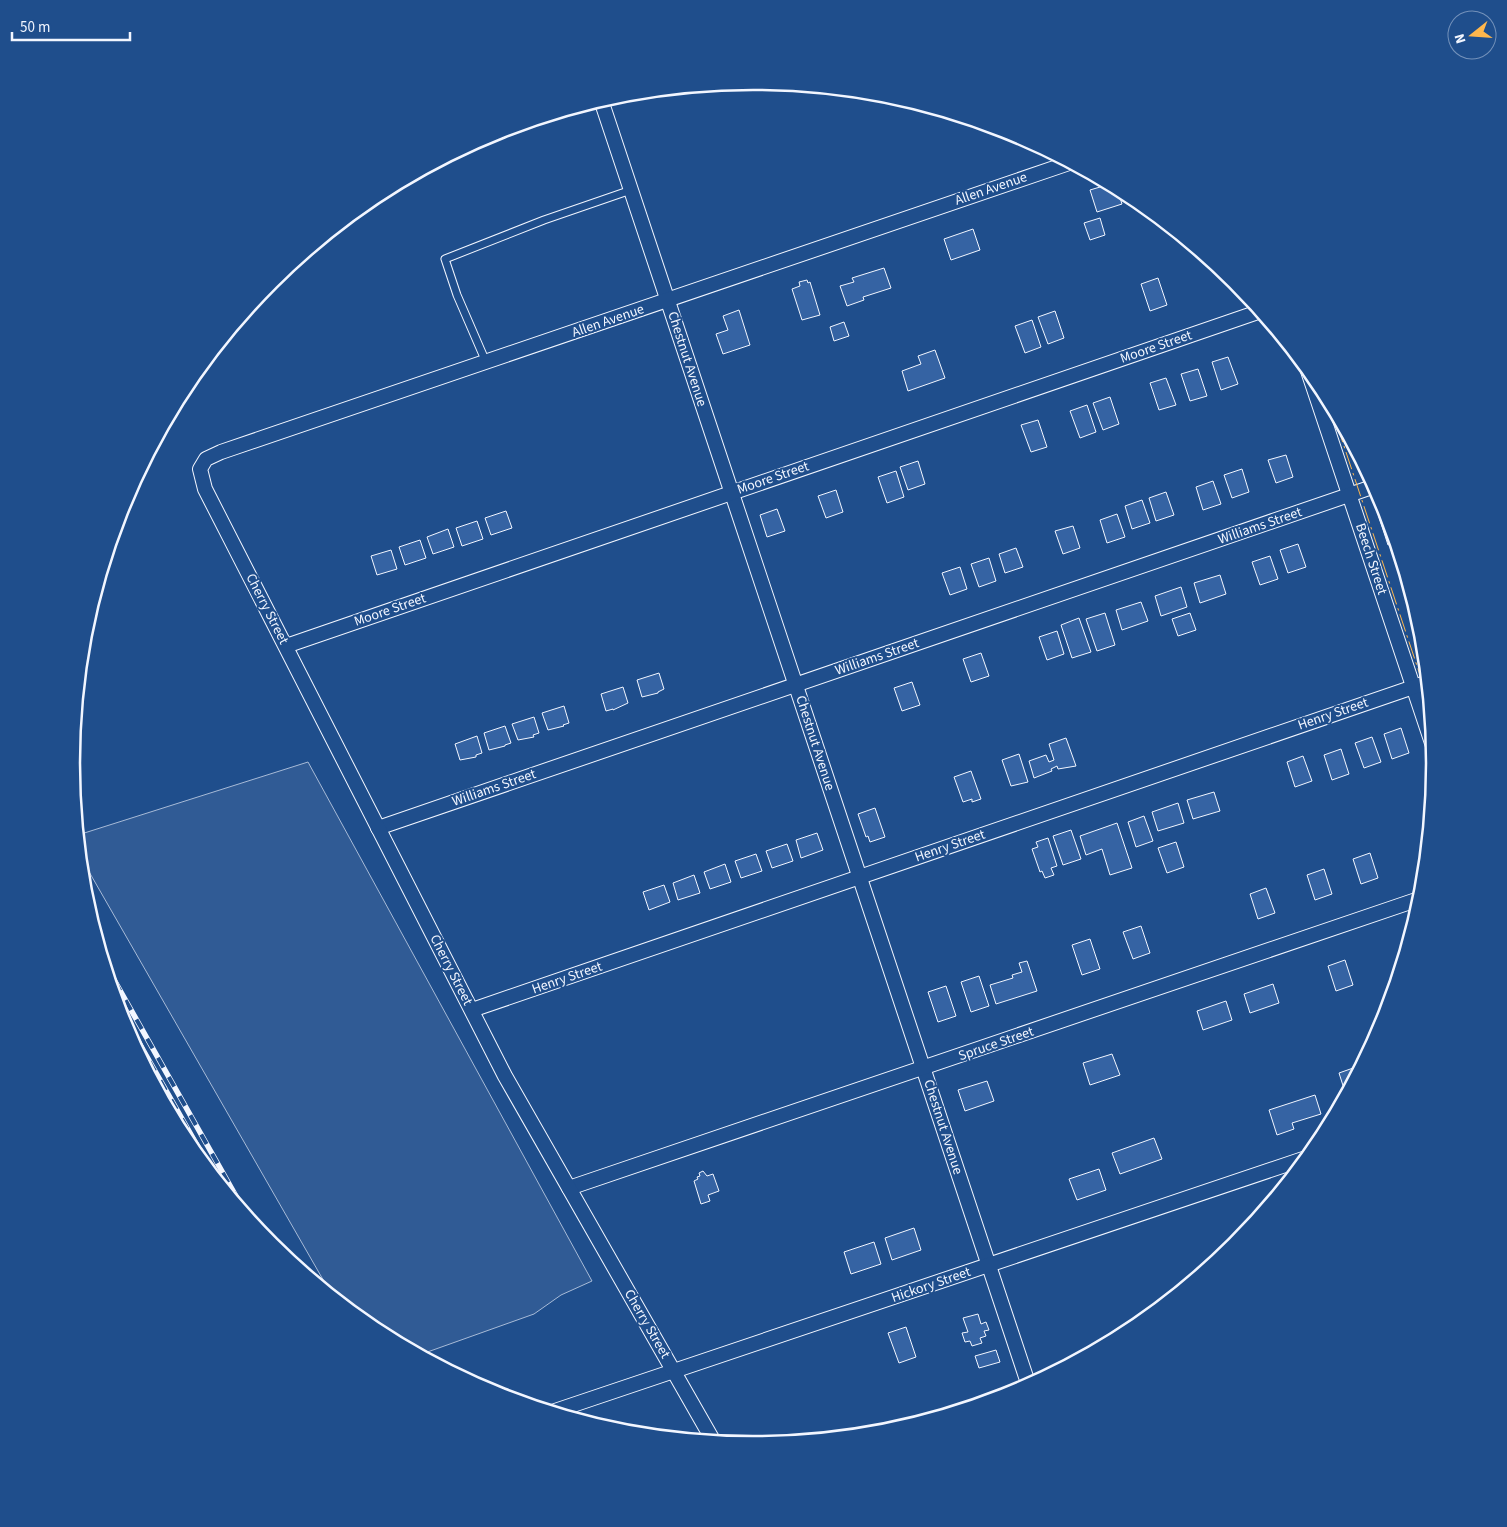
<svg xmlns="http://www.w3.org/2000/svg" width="1507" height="1527" font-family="'Source Sans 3',sans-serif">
  <rect width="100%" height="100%" fill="#1f4e8c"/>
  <!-- built -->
  <path fill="#305b95" stroke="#a8bbd7" d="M308,762L592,1281L561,1295L534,1314L419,1355L374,1331L333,1297L80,856L78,835Z"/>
  <!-- building -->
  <g fill="#3563a3" stroke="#f2f6ff">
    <path d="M1004,130L1014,133L1006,136Z"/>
    <path d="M1110,184L1117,188L1122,204L1097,212L1090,190Z"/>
    <path d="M1130,195L1133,196L1138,201L1133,203Z"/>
    <path d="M1100,218L1105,235L1090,240L1084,223Z"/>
    <path d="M973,229L980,250L951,260L944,239Z"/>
    <path d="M884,268L891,288L863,297L864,300L847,306L840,286L854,282L852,278Z"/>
    <path d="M1158,278L1167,305L1150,311L1141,284Z"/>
    <path d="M807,280L808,283L810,282L820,315L802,320L792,289L800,286L799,282Z"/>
    <path d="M739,310L750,345L723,354L716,334L728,330L723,316Z"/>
    <path d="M1055,311L1064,338L1048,344L1038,317Z"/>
    <path d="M1032,320L1041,347L1025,353L1015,326Z"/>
    <path d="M844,322L849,336L834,341L830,327Z"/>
    <path d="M935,350L945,378L908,391L902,371L921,364L918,356Z"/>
    <path d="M1228,357L1238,384L1221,390L1212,362Z"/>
    <path d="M1198,369L1207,396L1190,401L1181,374Z"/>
    <path d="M1166,378L1176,405L1159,410L1150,383Z"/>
    <path d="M1110,397L1119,424L1103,430L1093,403Z"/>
    <path d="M1087,405L1096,432L1080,438L1070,411Z"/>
    <path d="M1038,420L1047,447L1031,452L1021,425Z"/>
    <path d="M1286,455L1293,477L1276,483L1268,460Z"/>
    <path d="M918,461L925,484L908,490L900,467Z"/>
    <path d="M1242,469L1249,492L1232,498L1224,475Z"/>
    <path d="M896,471L904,497L887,503L878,477Z"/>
    <path d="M1213,481L1221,504L1203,510L1196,487Z"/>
    <path d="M836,490L843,512L826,518L818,496Z"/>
    <path d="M1166,492L1174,515L1156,521L1149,498Z"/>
    <path d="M1142,500L1150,523L1132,529L1125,506Z"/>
    <path d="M777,509L785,531L767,537L760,515Z"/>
    <path d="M506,511L512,528L491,535L485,518Z"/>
    <path d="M1117,514L1125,537L1107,543L1100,520Z"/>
    <path d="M1387,514L1403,565L1397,567L1391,550L1395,549L1393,543L1388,545L1379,517Z"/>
    <path d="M477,521L483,539L462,546L456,528Z"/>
    <path d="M1073,526L1080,548L1063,554L1055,531Z"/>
    <path d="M448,529L454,547L433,554L427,537Z"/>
    <path d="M420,540L426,558L405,565L399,547Z"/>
    <path d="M1298,544L1306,567L1288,573L1280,550Z"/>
    <path d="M1016,548L1023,567L1005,573L999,554Z"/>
    <path d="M391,550L397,569L377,575L371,556Z"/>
    <path d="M1270,556L1278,579L1260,585L1252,562Z"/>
    <path d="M989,558L996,581L979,587L971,564Z"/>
    <path d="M960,567L967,589L950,595L942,573Z"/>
    <path d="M1220,575L1226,594L1200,603L1194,583Z"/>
    <path d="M1181,587L1187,607L1161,616L1155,596Z"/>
    <path d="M1141,602L1148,621L1122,630L1116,610Z"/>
    <path d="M1105,613L1115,645L1097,651L1086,619Z"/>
    <path d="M1190,613L1196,630L1178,636L1172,619Z"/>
    <path d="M1079,618L1091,652L1072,658L1061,625Z"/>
    <path d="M1057,631L1064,654L1047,660L1039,637Z"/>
    <path d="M981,653L989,676L971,682L963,659Z"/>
    <path d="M659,673L664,689L658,692V693L642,697L637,680Z"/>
    <path d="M912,682L920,705L902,711L894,688Z"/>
    <path d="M623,687L628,703L613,710V709L606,711L601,694Z"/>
    <path d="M564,706L569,723L563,725L564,726L548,730L542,713Z"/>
    <path d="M534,717L539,733L533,735L534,737L518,740L512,724Z"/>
    <path d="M505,726L511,743L505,745V746L489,750L484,733Z"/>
    <path d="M1401,728L1409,753L1392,759L1384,734Z"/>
    <path d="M477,736L482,753L476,755V757L460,760L455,744Z"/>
    <path d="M1372,737L1381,762L1364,768L1355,743Z"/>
    <path d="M1066,738L1076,766L1058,769L1057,766L1051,769L1052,771L1034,778L1029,761L1046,755L1049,762L1054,760L1049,744Z"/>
    <path d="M1341,749L1349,774L1332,780L1324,755Z"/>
    <path d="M1019,754L1028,782L1011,786L1002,760Z"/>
    <path d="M1303,756L1312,781L1295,787L1287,762Z"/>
    <path d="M971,771L981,799L972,802V799L963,802L954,777Z"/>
    <path d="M1214,792L1220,811L1193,819L1187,800Z"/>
    <path d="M1178,803L1184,823L1158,831L1152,812Z"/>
    <path d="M875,808L885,837L870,842L868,836L866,837L858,814Z"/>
    <path d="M1144,816L1153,841L1136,847L1128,822Z"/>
    <path d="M1117,823L1132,868L1110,875L1102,849L1086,855L1080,836Z"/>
    <path d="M1071,830L1081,859L1063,865L1053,836Z"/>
    <path d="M817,833L823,850L801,858L796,840Z"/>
    <path d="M1048,838L1057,866L1051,868L1054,875L1045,878L1042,871L1040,872L1032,849L1038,847L1036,842Z"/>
    <path d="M1176,842L1184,867L1167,873L1158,848Z"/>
    <path d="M787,844L793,861L772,868L766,851Z"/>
    <path d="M1370,853L1378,878L1361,884L1353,859Z"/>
    <path d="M756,854L762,871L741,878L735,861Z"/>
    <path d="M725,864L731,882L710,889L704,872Z"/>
    <path d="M1324,869L1332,894L1315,900L1307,875Z"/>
    <path d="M694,875L700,893L678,900L673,883Z"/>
    <path d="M664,885L670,902L649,910L643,892Z"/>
    <path d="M1266,888L1275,913L1258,919L1250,894Z"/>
    <path d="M1141,926L1150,953L1133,959L1123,932Z"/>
    <path d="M1090,939L1100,969L1082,975L1072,945Z"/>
    <path d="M1345,960L1353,985L1336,991L1328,966Z"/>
    <path d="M1027,961L1037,991L996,1004L990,985L1013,978L1012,975L1022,972L1019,963Z"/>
    <path d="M979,976L989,1006L971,1012L961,982Z"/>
    <path d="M1273,984L1279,1003L1250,1013L1244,994Z"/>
    <path d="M946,986L956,1016L938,1022L928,992Z"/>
    <path d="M1226,1001L1232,1020L1203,1030L1197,1011Z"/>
    <path d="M1112,1054L1120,1075L1090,1085L1083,1063Z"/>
    <path d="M1356,1067L1358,1073L1346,1095L1339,1073Z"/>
    <path d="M987,1081L994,1101L965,1111L958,1090Z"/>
    <path d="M1315,1095L1321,1114L1292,1123L1294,1129L1277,1135L1269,1110Z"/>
    <path d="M1154,1138L1162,1159L1120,1174L1112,1153Z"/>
    <path d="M1099,1169L1106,1190L1077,1200L1069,1179Z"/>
    <path d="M703,1171L707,1176L713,1174L719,1191L708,1195L710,1201L701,1204L694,1181L698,1179L697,1177L700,1176L699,1173Z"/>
    <path d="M914,1228L921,1250L892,1260L885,1238Z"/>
    <path d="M874,1242L881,1264L851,1274L844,1252Z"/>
    <path d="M978,1314L981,1324L986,1322L989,1330L984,1331L986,1336L980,1338L982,1343L972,1346L970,1341L965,1342L962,1333L968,1332L963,1318Z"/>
    <path d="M906,1327L916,1357L899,1363L888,1333Z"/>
    <path d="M996,1350L1000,1362L979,1368L975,1356Z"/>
  </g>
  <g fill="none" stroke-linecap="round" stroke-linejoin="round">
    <!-- lane casing -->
    <g stroke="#f2f6ff" stroke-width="9">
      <path id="lane" d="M486,362L457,295L445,259L544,220L631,190"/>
    </g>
    <!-- street casing -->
    <g stroke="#f2f6ff" stroke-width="16">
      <g id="street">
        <path d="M601,100L1029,1386"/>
        <path d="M1307,368L1434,749"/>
        <path d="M286,646L1261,311"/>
        <path d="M378,828L1375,486"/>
        <path d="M472,1010L1428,682"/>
        <path d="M569,1188L1422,898"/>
        <path d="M552,1412L1309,1157"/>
        <path d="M714,1442L505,1076L205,489L200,469L206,459L221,452L1069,163"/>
      </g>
    </g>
    <!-- lane -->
    <use href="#lane" stroke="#1f4e8c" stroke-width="7"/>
    <!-- street -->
    <use href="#street" stroke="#1f4e8c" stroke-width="14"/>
    <!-- rail casing -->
    <g stroke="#f2f6ff" stroke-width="5.5">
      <g id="rail">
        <path d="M104,962L250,1221"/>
        <path d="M117,1004L215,1177"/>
      </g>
    </g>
    <!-- rail -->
    <use href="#rail" stroke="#1f4e8c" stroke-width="4" stroke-dasharray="11" stroke-linecap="butt"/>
    <!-- power -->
    <path stroke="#ffb74d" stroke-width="1" stroke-dasharray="18 4 2.5 4" stroke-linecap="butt" d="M1328,398L1430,705"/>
  </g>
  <g text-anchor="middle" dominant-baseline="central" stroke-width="4" stroke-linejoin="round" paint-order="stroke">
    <!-- street labels -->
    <g font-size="14" fill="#f2f6ff" stroke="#1f4e8c">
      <text transform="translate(991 189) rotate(-19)">Allen Avenue</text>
      <text transform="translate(608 321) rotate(-19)">Allen Avenue</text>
      <text transform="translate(1156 347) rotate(-19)">Moore Street</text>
      <text transform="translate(687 359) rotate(72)">Chestnut Avenue</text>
      <text transform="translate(773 478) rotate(-19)">Moore Street</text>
      <text transform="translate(1260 526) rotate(-19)">Williams Street</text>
      <text transform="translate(1371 559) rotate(72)">Beech Street</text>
      <text transform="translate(267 609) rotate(63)">Cherry Street</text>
      <text transform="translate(390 610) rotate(-19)">Moore Street</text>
      <text transform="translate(877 657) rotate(-19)">Williams Street</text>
      <text transform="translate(1333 714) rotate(-19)">Henry Street</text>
      <text transform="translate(815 743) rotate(72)">Chestnut Avenue</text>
      <text transform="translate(494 788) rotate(-19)">Williams Street</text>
      <text transform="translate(950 846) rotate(-19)">Henry Street</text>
      <text transform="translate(451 970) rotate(63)">Cherry Street</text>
      <text transform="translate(567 978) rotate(-19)">Henry Street</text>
      <text transform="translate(996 1044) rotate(-19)">Spruce Street</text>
      <text transform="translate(943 1127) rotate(72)">Chestnut Avenue</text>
      <text transform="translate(931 1285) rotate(-19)">Hickory Street</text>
      <text transform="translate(647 1324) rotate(60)">Cherry Street</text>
    </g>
  </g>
  <!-- crop -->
  <path d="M0 0H1507V1527H0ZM80 763a673 673 0 1 1 1346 0a673 673 0 1 1-1346 0Z" fill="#1f4e8c" fill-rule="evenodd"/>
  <path fill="none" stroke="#f2f6ff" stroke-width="2.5" d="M80 763a673 673 0 1 1 1346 0a673 673 0 1 1-1346 0Z"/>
  <!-- north arrow -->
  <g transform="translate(1472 35) rotate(253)"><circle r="24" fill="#1f4e8c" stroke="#7391ba"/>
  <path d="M0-4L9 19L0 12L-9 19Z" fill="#ffb74d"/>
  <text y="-8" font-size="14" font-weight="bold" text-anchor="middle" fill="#f2f6ff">N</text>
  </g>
  <!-- scale -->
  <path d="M12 32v8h118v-8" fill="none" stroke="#f2f6ff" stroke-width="2.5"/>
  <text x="20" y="32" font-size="15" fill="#f2f6ff" stroke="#1f4e8c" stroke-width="4" paint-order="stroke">50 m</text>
</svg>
